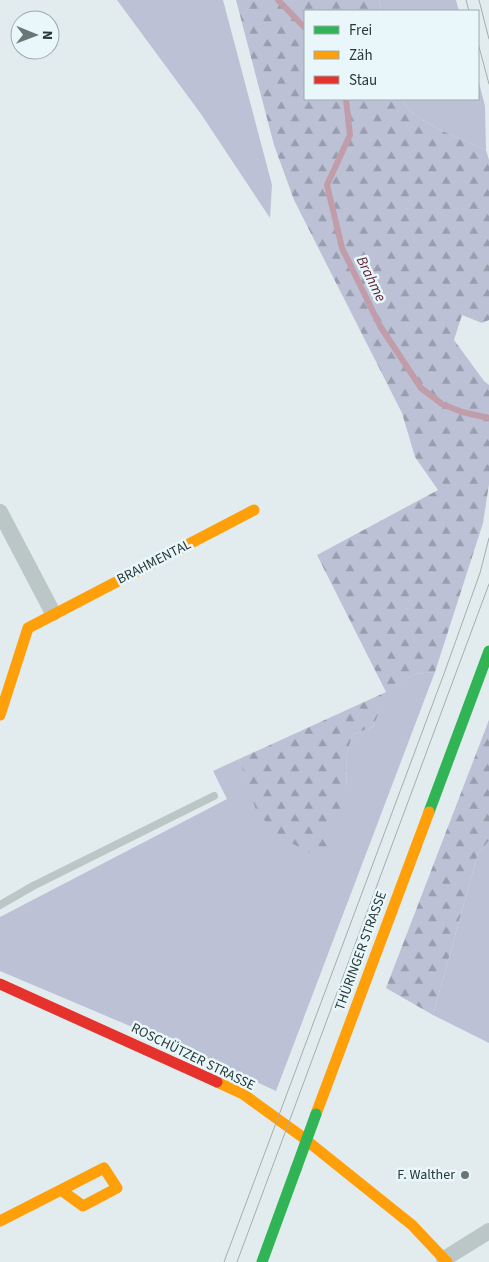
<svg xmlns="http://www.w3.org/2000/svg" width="489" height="1262" font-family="'Source Sans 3',sans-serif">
  <defs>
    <pattern id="forest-firs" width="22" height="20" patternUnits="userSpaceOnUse" patternTransform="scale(1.25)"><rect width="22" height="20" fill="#bcc1d6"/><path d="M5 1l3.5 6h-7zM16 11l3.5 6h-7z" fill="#999eae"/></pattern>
  </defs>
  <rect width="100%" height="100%" fill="#e2ecee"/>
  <!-- grass -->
  <g fill="#bcc1d6">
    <path d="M117,0H223L272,185L270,218L201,114Z"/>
    <path d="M379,0H456L459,11H381Z"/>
    <path d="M478,79L485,106L486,150C465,140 408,120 402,99H478Z"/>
    <path d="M435,672L276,1091L208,1059L0,971V917L227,799L213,771L239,759L258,813L347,790L346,755L353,734L373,727L386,692L414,674Z"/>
    <path d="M489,841V1043L433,1015L478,853Z"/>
  </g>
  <!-- forest -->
  <g fill="url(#forest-firs)">
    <path d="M236,0H379L381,11H305V99H402C408,120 465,140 486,150L489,160V320L482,323L462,315L454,340L484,381L489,385V484L483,523L435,672L414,674L387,692L373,727L353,734L346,755L347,790L323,860L282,838L257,813L239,759L386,692L317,555L438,490L415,457L402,413L294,200L274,145Z"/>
    <path d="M489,720V841L478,853L433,1015L386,988Z"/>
  </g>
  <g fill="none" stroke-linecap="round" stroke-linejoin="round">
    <!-- stream -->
    <g stroke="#c09da9" stroke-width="6">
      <path d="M278,0L305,28"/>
      <path d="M346,99L350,135L327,185L342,248L380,326L421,388L442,404L462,412L489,418"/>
    </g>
    <!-- lane -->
    <path stroke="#bbc6c7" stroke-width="8" d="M0,905L33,886L214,796"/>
    <!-- street -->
    <g stroke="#bbc6c7" stroke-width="16">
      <path d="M0,512L53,613"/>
      <path d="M444,1259L489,1231"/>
    </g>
    <!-- fast -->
    <g stroke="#30b455" stroke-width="11">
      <path d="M429,812L489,651"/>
      <path d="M262,1262L296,1169"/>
    </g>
    <!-- slow -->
    <g stroke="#ff9f0a" stroke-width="11">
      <path d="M0,715L28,628L254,510"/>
      <path d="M217,1082L243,1094L301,1136L412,1225L447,1262"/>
      <path d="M316,1114L429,812"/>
      <path d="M0,1221L104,1168L117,1188L83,1206L61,1190"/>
    </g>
    <!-- jam -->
    <path stroke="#e5322d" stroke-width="11" d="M0,984L217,1082"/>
    <!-- tram -->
    <g stroke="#a5aeae" stroke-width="1">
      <path d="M466,0L469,11"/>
      <path d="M479,0L489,39"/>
      <path d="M478,43L489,84"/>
      <path d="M224,1262L445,671L480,573L489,538"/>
      <path d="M237,1262L489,584"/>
    </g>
    <!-- fast-bridge -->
    <path stroke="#30b455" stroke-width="11" d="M296,1169L316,1114"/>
  </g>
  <!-- markers -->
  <circle fill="#697777" stroke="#e9f7fa" stroke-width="2" cx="465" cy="1175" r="5"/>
  <g text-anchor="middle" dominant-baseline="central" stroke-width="5" stroke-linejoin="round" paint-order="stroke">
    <!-- street labels -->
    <g font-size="14" fill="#283837" stroke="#e9f7fa">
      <text transform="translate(154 562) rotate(-27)">BRAHMENTAL</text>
      <text transform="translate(361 951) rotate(-70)">THÜRINGER STRASSE</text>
      <text transform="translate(193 1057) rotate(26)">ROSCHÜTZER STRASSE</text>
    </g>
    <!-- poi labels -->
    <g font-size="14" fill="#283837" stroke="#e9f7fa" text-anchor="end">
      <text x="455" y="1175">F. Walther</text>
    </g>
    <!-- water labels -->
    <g font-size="15" font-style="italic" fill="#5b1c2f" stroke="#e9f7fa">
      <text transform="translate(371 279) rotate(64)">Brahme</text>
    </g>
  </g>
  <!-- legend -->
  <rect x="304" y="10" width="175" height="90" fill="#e9f7fa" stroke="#9cabac"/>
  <rect x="314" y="26" width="25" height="8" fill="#30b455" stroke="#9cabac"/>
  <text x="349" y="35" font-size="15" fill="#283837">Frei</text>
  <rect x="314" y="51" width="25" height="8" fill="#ff9f0a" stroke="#9cabac"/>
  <text x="349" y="60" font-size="15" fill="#283837">Zäh</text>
  <rect x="314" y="76" width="25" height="8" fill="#e5322d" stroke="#9cabac"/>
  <text x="349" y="85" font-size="15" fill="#283837">Stau</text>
  <!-- north arrow -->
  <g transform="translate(35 35) rotate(91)"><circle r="24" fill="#e9f7fa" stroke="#9cabac"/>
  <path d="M0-4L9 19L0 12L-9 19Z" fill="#697777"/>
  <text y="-8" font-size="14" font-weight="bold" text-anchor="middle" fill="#283837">N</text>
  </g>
</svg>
